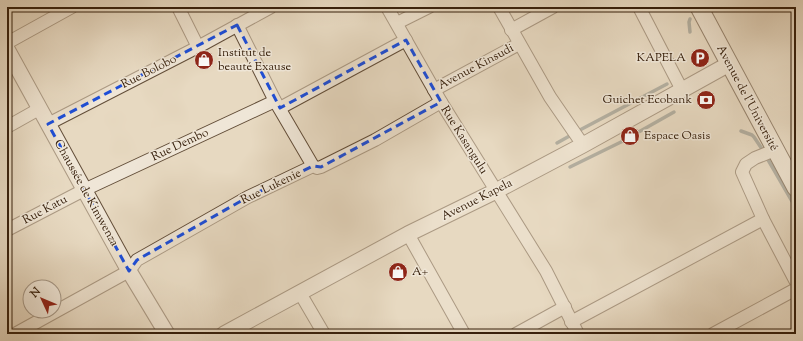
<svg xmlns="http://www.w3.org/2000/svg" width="803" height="341" font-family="'Sorts Mill Goudy',serif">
  <rect width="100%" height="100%" fill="#e7d9c1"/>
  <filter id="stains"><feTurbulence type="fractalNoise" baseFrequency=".005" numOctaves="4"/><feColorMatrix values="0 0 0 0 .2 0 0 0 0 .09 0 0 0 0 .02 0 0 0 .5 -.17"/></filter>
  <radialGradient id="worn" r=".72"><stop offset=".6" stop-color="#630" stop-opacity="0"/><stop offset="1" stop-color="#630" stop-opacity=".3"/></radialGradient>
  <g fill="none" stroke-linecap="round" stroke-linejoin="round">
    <!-- stream -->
    <g stroke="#737b76" stroke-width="3.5">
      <path d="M690,19L689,22L690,32"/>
      <path d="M578,131L667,84"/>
      <path d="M741,131L752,135L754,137L764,152"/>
      <path d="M557,143L573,134"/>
      <path d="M794,151L796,152"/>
      <path d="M767,158L796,208"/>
      <path d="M570,167L621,142L674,112"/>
    </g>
    <!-- minor casing -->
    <g stroke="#634e39" stroke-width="14">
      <g id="minor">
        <path d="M178,7L198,47"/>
        <path d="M387,7L441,102L546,271L578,334"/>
        <path d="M499,7L550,97L583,145"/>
        <path d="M639,7L682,90"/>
        <path d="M397,23L429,7"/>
        <path d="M237,25L275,101L313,166"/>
        <path d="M511,30L553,7"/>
        <path d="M7,43L72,7"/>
        <path d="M434,90L519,44"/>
        <path d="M280,108L406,40"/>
        <path d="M48,124L198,47L271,7"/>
        <path d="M7,127L39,109"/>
        <path d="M775,150L755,158L746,164L742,172L763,219L796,282"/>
        <path d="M7,230L84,190L275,101"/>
        <path d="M408,234L464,334"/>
        <path d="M300,293L324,334"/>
        <path d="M571,322L763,219"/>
        <path d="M15,334L129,271L137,260L167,243L248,197L313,166L317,168L321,167L375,140L441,102"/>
        <path d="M516,334L565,307"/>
        <path d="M713,334L796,289"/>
      </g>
    </g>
    <!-- tertiary casing -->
    <g stroke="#634e39" stroke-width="17">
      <g id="tertiary">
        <path d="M7,49L129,271L167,334"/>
        <path d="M224,334L408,234L496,191L583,145L729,64"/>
      </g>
    </g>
    <!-- secondary casing -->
    <g stroke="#37200c" stroke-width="19">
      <path id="secondary" d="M699,7L796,188"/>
    </g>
    <!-- minor -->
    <use href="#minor" stroke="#efe6d7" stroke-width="12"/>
    <!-- tertiary -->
    <use href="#tertiary" stroke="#efe6d7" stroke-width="15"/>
    <!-- secondary -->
    <use href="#secondary" stroke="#efe6d7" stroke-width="17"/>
  </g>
  <!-- marked area -->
  <path d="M0 0H803V341H0ZM237,25L280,108L406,40L441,102L321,167L313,166L248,197L137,260L129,271L48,124Z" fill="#e7d9c1" fill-opacity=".55" fill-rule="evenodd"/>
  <path fill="none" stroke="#1d4ed8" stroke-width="3" stroke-dasharray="8 5" stroke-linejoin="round" d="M237,25L280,108L406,40L441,102L321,167L313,166L248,197L137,260L129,271L48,124Z"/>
  <!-- icons -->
  <defs>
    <g id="parking-disc" transform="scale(1)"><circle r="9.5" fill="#8f2418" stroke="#efe6d7"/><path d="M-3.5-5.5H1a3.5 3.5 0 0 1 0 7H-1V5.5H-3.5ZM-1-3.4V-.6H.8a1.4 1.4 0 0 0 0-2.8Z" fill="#fff"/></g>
    <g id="shop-disc" transform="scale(1)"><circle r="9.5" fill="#8f2418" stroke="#efe6d7"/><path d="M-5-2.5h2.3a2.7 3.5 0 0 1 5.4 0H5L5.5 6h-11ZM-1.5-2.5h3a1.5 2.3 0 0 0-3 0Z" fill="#fff"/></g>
    <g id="bank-disc" transform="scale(1)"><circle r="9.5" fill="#8f2418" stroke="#efe6d7"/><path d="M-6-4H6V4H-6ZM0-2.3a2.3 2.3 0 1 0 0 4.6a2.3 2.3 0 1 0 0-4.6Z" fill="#fff"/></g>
  </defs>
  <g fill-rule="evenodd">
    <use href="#parking-disc" x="700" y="58"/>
    <use href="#shop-disc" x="204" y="60"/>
    <use href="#bank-disc" x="706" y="100"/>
    <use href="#shop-disc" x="630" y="136"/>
    <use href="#shop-disc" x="398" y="272"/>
  </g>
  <g text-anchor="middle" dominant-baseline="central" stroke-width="3" stroke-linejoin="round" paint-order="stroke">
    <!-- poi labels -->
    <g font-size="12" fill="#37200c" stroke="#efe6d7" text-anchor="start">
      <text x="218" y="53">Institut de<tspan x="218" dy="14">beauté Exause</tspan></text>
      <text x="686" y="58" text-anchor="end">KAPELA</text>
      <text x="692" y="100" text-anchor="end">Guichet Ecobank</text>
      <text x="644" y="136">Espace Oasis</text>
      <text x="412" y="272">A+</text>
    </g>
    <!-- street labels -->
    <g font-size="12" fill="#37200c" stroke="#efe6d7">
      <text transform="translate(476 67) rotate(-28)">Avenue Kinsudi</text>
      <text transform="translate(149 72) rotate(-27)">Rue Bolobo</text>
      <text transform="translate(747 98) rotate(62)">Avenue de l’Université</text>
      <text transform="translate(464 140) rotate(58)">Rue Kasangulu</text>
      <text transform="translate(180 145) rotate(-25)">Rue Dembo</text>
      <text transform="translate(271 187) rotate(-26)">Rue Lukenie</text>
      <text transform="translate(86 193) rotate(61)">Chaussée de Kimwenza</text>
      <text transform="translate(477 200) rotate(-27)">Avenue Kapela</text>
      <text transform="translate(45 210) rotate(-28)">Rue Katu</text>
    </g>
  </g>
  <!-- margin -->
  <rect width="803" height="341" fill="none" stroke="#e7d9c1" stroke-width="24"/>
  <rect x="8" y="8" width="787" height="325" fill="none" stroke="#37200c" stroke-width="2"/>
  <rect x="12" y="12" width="779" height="317" fill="none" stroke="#37200c"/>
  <!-- north arrow -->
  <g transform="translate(42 299) rotate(314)"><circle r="19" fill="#efe6d7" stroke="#a59786"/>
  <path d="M0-3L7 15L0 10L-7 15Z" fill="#8f2418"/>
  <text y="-6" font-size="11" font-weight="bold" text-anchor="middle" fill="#37200c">N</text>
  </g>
  <rect width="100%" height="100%" filter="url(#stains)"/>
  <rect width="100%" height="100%" fill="url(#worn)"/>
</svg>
